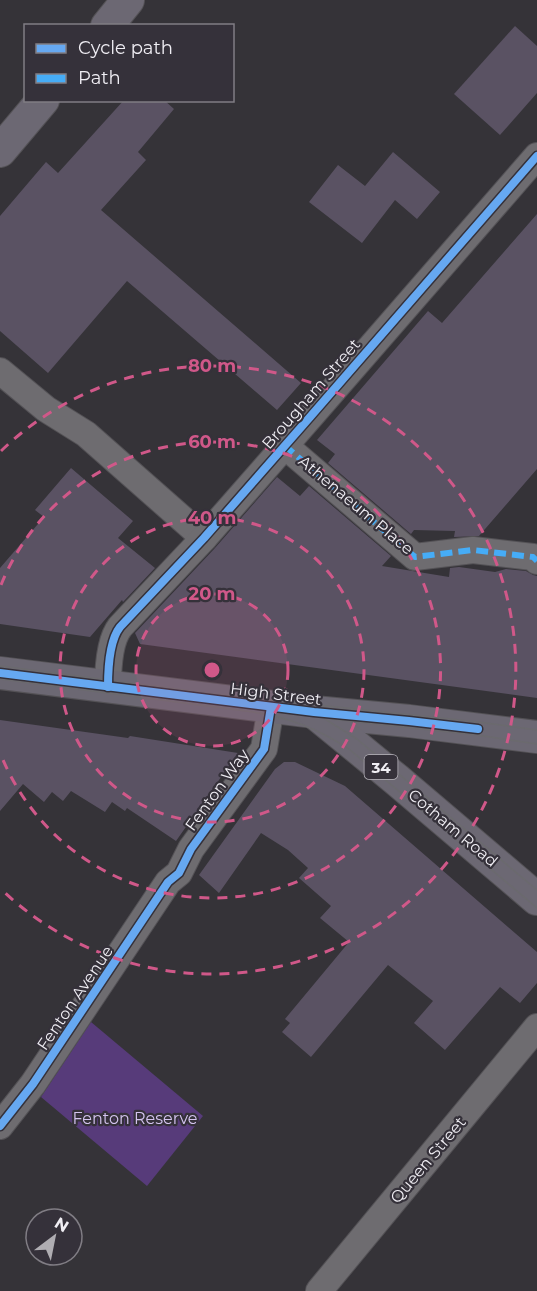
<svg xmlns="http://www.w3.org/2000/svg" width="537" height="1291" font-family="Montserrat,sans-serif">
  <rect width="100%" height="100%" fill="#353338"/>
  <!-- green -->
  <path fill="#573b7a" d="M91,1022L203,1116L147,1186L41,1097Z"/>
  <!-- building -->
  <g fill="#5a5263">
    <path d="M515,26L537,46V93L500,135L454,94Z"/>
    <path d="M124,100H164L174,109L138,152L146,160L101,210L301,383L277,410L127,281L48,373L0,331V216L46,162L58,173Z"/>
    <path d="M393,152L440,192L417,219L395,200L362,243L309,202L338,165L365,186Z"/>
    <path d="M537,214V469L479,536L454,537L455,531L414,530L411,534L328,463L335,454L317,440L428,311L442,323Z"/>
    <path d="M71,468L133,521L118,538L155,568L123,602L122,600L90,637L0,624V568L44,517L35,510Z"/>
    <path d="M277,477L300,496L309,486L391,556L382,566L449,577L450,568L459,567L495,572L506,569L526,571L533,575L537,576V698L140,644L135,633L215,548Z"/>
    <path d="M0,720L128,738L130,736L238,753L176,841L127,808L125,811L112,802L105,812L71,791L63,801L52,792L44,802L23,784L0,811Z"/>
    <path d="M284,762H295L345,786L537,952V983L520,1003L500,987L445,1050L414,1023L433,1001L388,965L311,1057L282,1032L290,1023L285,1019L349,942L320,918L331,906L299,878L308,868L288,850L261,833L219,893L199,875L275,769Z"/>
  </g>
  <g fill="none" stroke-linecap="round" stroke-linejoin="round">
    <!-- minor casing -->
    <g stroke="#545256" stroke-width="28">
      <g id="minor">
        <path d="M0,371L46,409L86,434L204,538"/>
        <path d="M284,445L415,557L473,550L533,557L537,561"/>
        <path d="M108,687C108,669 109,641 120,627L204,538L310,417L537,156"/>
        <path d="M0,1126L33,1084L168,882L179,873L191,849L264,749L271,707"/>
        <path d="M319,1291L537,1027"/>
      </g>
    </g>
    <!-- major casing -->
    <g stroke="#545256" stroke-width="34">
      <g id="major">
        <path d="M107,26L128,0"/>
        <path d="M0,151L43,100"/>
        <path d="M0,673L314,712L409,721L537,737"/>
        <path d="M314,712L397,780L537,899"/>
      </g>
    </g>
    <!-- minor -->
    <use href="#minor" stroke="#6e6c70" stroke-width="26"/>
    <!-- major -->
    <use href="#major" stroke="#6c6873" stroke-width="32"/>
    <!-- tram -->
    <g stroke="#6b6a6e" stroke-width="1.5">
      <path d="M0,666L222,695L478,722L537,730"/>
      <path d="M0,679L253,712C289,717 319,729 349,749L537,908"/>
      <path d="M299,708L325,719L357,739L537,890"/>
      <path d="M331,719L477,735L537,744"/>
    </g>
    <!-- quiet -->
    <path stroke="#46acf6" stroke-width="6" stroke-dasharray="12 6" stroke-linecap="butt" d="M284,445L415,557L473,550L533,557L537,561"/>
    <!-- cycleway casing -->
    <g stroke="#35313a" stroke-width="11">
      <g id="cycleway">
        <path d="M0,673L314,712L409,721L478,729"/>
        <path d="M108,687C108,669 109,641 120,627L204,538L310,417L537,156"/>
        <path d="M0,1126L33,1084L168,882L179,873L191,849L264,749L271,707"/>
      </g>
    </g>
    <!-- cycleway -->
    <use href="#cycleway" stroke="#66a8f1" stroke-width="8"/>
  </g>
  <!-- distance rings -->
  <circle cx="212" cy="670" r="76" fill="#d05889" fill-opacity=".12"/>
  <g fill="none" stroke="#d05889" stroke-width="3" stroke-dasharray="10 8">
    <circle cx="212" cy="670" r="76"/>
    <circle cx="212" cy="670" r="152"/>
    <path d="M1 585A228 228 0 1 1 1 755"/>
    <path d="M1 451A304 304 0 1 1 1 889"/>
  </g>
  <g text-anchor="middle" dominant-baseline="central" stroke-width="4.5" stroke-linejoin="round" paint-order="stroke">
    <!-- shield labels -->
    <rect fill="#35313a" stroke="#b8b5bc" stroke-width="1.5" x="364.5" y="755" width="33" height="24" rx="4.5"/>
    <g font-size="15" font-weight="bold" fill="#f0eef4">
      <text x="381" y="767">34</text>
    </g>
    <!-- street labels -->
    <g font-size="16" fill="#f0eef4" stroke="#35313a">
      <text transform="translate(311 394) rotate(-49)">Brougham Street</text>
      <text transform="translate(356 505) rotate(40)">Athenaeum Place</text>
      <text transform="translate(276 694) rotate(7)">High Street</text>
      <text transform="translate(217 790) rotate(-54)">Fenton Way</text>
      <text transform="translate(453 828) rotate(40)">Cotham Road</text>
      <text transform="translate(75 998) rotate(-56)">Fenton Avenue</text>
      <text transform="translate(428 1160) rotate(-50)">Queen Street</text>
    </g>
    <!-- park labels -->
    <g font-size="16" fill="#d4c4ef" stroke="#35313a">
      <text x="135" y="1118">Fenton Reserve</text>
    </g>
  </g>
  <circle cx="212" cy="670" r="9" fill="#d05889" stroke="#35313a" stroke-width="3"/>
  <g font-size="18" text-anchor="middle" font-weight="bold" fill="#d05889" stroke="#35313a" stroke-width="4.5" stroke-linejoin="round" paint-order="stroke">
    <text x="212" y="372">80 m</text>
    <text x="212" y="448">60 m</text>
    <text x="212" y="524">40 m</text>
    <text x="212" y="600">20 m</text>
  </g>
  <!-- legend -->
  <rect x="24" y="24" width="210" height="78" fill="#35313a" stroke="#807d84" stroke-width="1.5"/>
  <rect x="36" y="44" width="30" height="9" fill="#66a8f1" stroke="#807d84" stroke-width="1.5"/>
  <text x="78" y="54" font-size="18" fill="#f0eef4">Cycle path</text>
  <rect x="36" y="74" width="30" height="9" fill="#46acf6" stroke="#807d84" stroke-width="1.5"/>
  <text x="78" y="84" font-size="18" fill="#f0eef4">Path</text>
  <!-- north arrow -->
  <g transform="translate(54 1237) rotate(32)"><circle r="28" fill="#35313a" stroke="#807d84" stroke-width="1.5"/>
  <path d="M0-4.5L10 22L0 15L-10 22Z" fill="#afadb2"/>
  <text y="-9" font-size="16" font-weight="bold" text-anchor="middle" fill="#f0eef4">N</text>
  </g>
</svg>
